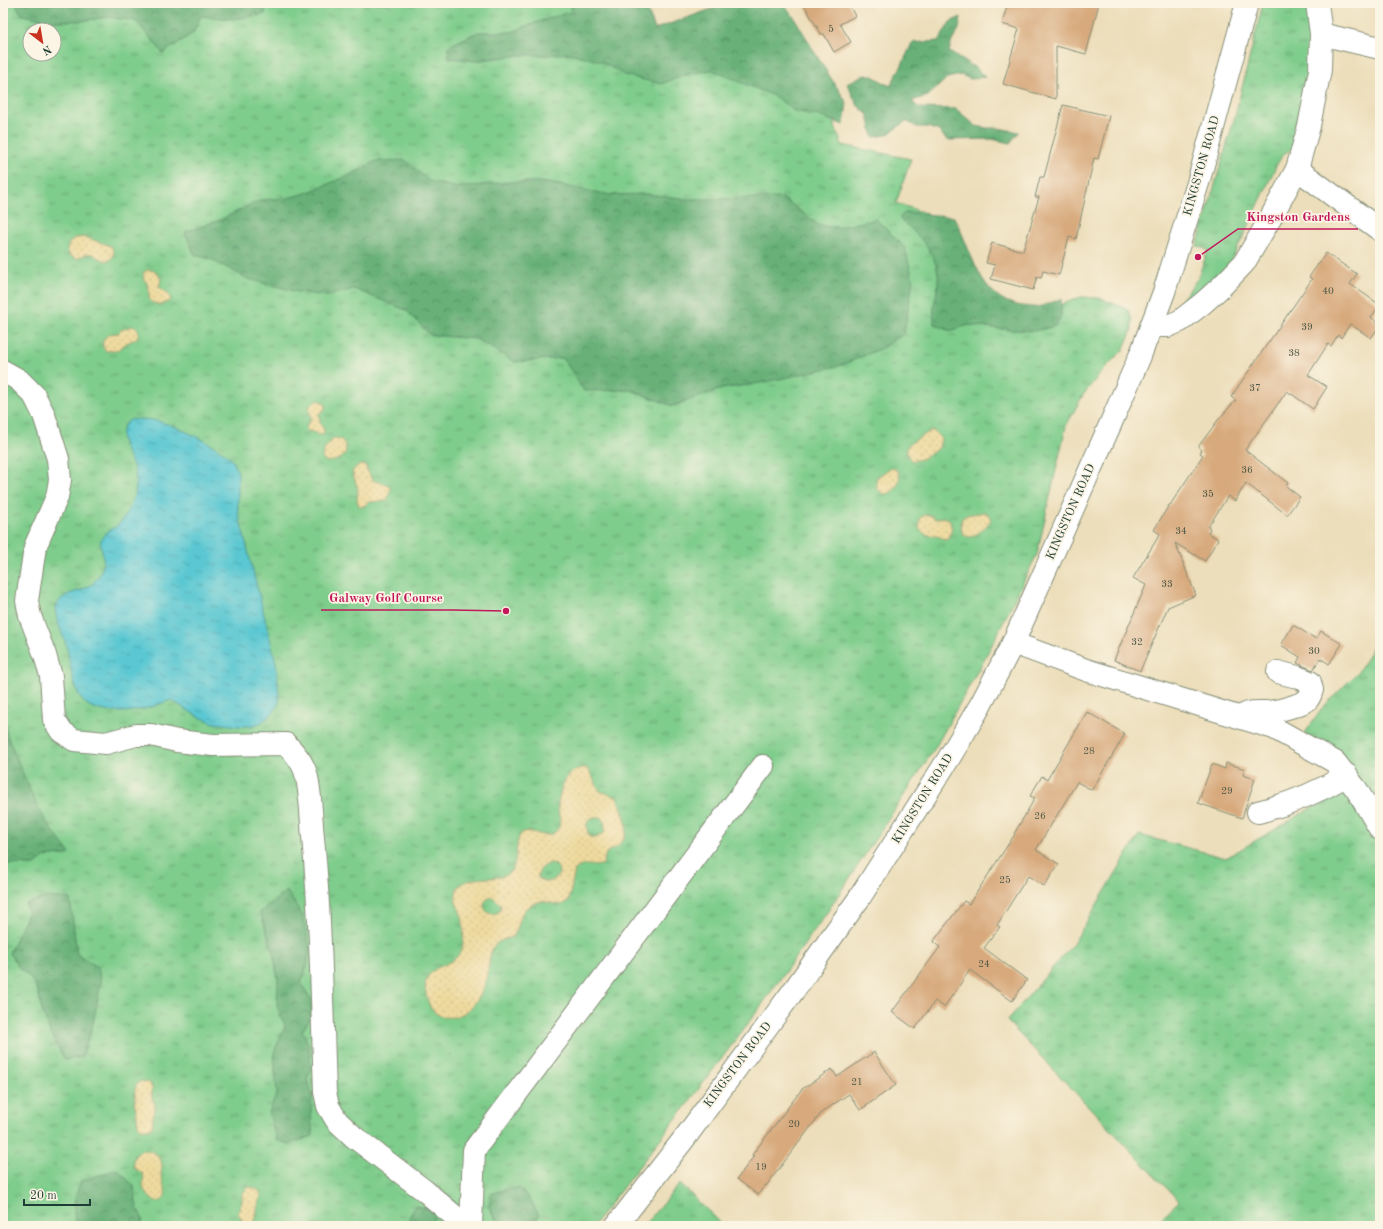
<svg xmlns="http://www.w3.org/2000/svg" width="1383" height="1229" font-family="'Old Standard TT',serif">
  <defs>
    <pattern id="grass-tufts" width="24" height="20" patternUnits="userSpaceOnUse"><rect width="24" height="20" fill="#7fcd8c"/><path d="M3 7l-1-3M5 7V3M7 7l1-3M15 17l-1-3M17 17v-4M19 17l1-3" fill="none" stroke="#67a873"/></pattern>
    <pattern id="forest-crowns" width="20" height="18" patternUnits="userSpaceOnUse"><rect width="20" height="18" fill="#67b078"/><path d="M2 6a3 3 0 1 1 6 0M12 15a3 3 0 1 1 6 0" fill="none" stroke="#549063"/></pattern>
    <pattern id="sand-dots" width="8" height="8" patternUnits="userSpaceOnUse"><rect width="8" height="8" fill="#eeda9e"/><path d="M2 2h.1M6 6h.1" fill="none" stroke="#ccbc89" stroke-width="1.8" stroke-linecap="round"/></pattern>
    <pattern id="water-ripples" width="26" height="14" patternUnits="userSpaceOnUse"><rect width="26" height="14" fill="#5ac7d2"/><path d="M2 4q2-2 4 0t4 0M15 11q2-2 4 0t4 0" fill="none" stroke="#4aa3ab"/></pattern>
  </defs>
  <rect width="100%" height="100%" fill="#fcf5e5"/>
  <filter id="ink" filterUnits="userSpaceOnUse"><feTurbulence type="fractalNoise" baseFrequency=".025" numOctaves="2"/><feDisplacementMap in="SourceGraphic" scale="8" xChannelSelector="R" yChannelSelector="G"/><feConvolveMatrix kernelMatrix="1 2 1 2 8 2 1 2 1" color-interpolation-filters="sRGB"/></filter>
  <filter id="wash" filterUnits="userSpaceOnUse"><feTurbulence type="fractalNoise" baseFrequency=".012" numOctaves="4" result="noise"/><feDisplacementMap in="SourceGraphic" scale="16" xChannelSelector="R" yChannelSelector="G"/><feGaussianBlur stdDeviation="0.9" result="paint"/><feColorMatrix in="noise" values="0 0 0 0 0 0 0 0 0 0 0 0 0 0 0 0 0 1.4 0 .05"/><feComposite in="paint" operator="in"/></filter>
  <g filter="url(#wash)">
    <rect width="100%" height="100%" fill="#ecdeba"/>
    <!-- grass -->
    <g fill="url(#grass-tufts)" stroke="#4f8560" fill-rule="evenodd">
      <path d="M3,3H645L655,29L829,111L842,145L911,159L896,203L954,223L986,295L1025,313L1057,306L1081,297L1099,298L1120,306L1128,310L1132,319V330L1123,350L1103,370L1083,395L1066,426L1037,554L993,643L935,748L830,908L761,1006L695,1094L593,1226H3ZM30,30H54V54H30Z"/>
      <path d="M1263,3H1307C1313,39 1310,78 1302,114C1300,126 1295,137 1292,149L1283,154L1276,166L1251,221L1231,261L1217,279L1186,304L1175,309L1198,278L1208,250L1197,246L1235,116Z"/>
      <path d="M1380,622V1226H1153L1179,1201L1007,1021L1073,944L1139,835L1226,858L1342,790L1305,733L1324,706L1358,672L1369,654Z"/>
      <path d="M680,1184L724,1226H643Z"/>
    </g>
    <!-- forest -->
    <g fill="url(#forest-crowns)" stroke="#437656">
      <path d="M15,3H265V14L234,19L201,16L193,33L163,53L136,21L109,17L80,21H52L22,15Z"/>
      <path d="M571,3H641L655,29L729,3H783L794,17L820,61L847,103L844,125L819,116L794,111L776,97L712,70L685,75L661,84L624,75L602,62L570,53L547,55H520L475,61L449,58V46L478,32H511L543,20L571,12Z"/>
      <path d="M961,17L959,29L951,43L949,52L974,67L985,77L971,79L961,75L947,78L928,96L912,101L919,108L956,109L976,126L987,128H998L1019,132L1010,143L992,139L947,140L939,131L929,127H917L906,121L887,135L873,137L868,115L858,106L847,84C870,70 868,74 890,86L901,67L912,43L939,41L950,22Z"/>
      <path d="M405,160L429,181L457,188L507,182H543L611,195L646,194L689,199L783,198L820,226L841,227L876,219L905,248L913,280L904,334L882,348L842,365L766,382L722,389L672,406L631,390L584,391L563,358L515,362L476,339L430,335L406,310L354,289L326,296L298,292L248,279L211,259L195,255L185,232L220,220L260,200L287,198L303,194L348,176L376,161Z"/>
      <path d="M906,212L954,217C972,249 978,300 1022,306C1027,306 1033,308 1038,307C1045,305 1053,302 1061,299V317L1055,326L1035,331L1009,330L968,325L950,331L934,324C934,318 933,311 934,305C936,295 939,284 938,274C935,250 916,233 899,218Z"/>
      <path d="M3,718L7,735L32,795L45,820L70,854L45,857L35,865L8,864L3,856Z"/>
      <path d="M287,891L302,915L310,947L307,966L301,984L312,1000L311,1018L302,1031L309,1045L311,1070L307,1079L312,1094L311,1115L313,1136L289,1144L276,1140L269,1112L277,1093L275,1073L274,1053L285,1026L277,1006L278,979L272,948L260,912Z"/>
      <path d="M47,897L70,899L77,954L98,967L101,982L93,1024L82,1057L65,1060L52,1037L42,1011L38,992L30,977L20,969L9,953L28,913L25,904Z"/>
      <path d="M117,1169L134,1186L137,1207L143,1220L141,1226H76C72,1206 74,1199 81,1181Z"/>
      <path d="M519,1188L529,1198L539,1215L533,1226H499L489,1207L491,1194L505,1189Z"/>
      <path d="M415,1206L428,1208L435,1217L428,1226H405Z"/>
    </g>
    <!-- sand -->
    <g fill="url(#sand-dots)" stroke="#868c69" fill-rule="evenodd">
      <path d="M85,237L111,246C115,252 115,258 107,261C91,257 95,248 77,259L69,255L67,249L69,243L75,238Z"/>
      <path d="M147,270C154,269 158,273 161,279L159,287L168,293L171,299L168,302L160,305L151,302C148,297 149,294 149,289C148,283 143,280 143,273Z"/>
      <path d="M132,326L137,328L139,332L137,338L127,343L116,351H106L103,347C101,337 109,333 118,333L121,330Z"/>
      <path d="M318,400L324,403L326,406L324,410L319,414L320,422L324,431V433L318,435L314,432L307,431C305,426 307,424 311,419L309,408L310,405Z"/>
      <path d="M931,431H934L941,439L939,448L922,459L912,461C906,456 905,449 910,443Z"/>
      <path d="M334,438C347,437 353,458 333,461C328,462 325,462 322,458C323,450 328,443 334,438Z"/>
      <path d="M360,465H365L372,480L388,485L391,488L387,501L369,502L364,506L360,507L357,501L358,489L352,472L355,468Z"/>
      <path d="M890,468C906,467 900,494 884,494L877,489L876,478Z"/>
      <path d="M984,512L987,513L991,519C989,525 975,538 968,537C966,536 964,534 962,533L961,522L962,518L967,515Z"/>
      <path d="M925,515H930L935,519L943,517L949,519L952,528L949,538L944,539C935,533 928,539 919,529L920,518Z"/>
      <path d="M580,768H587L600,791L617,797C623,811 633,831 620,844C616,848 610,850 606,853L603,864C593,869 587,860 575,870L569,900L565,903L561,905L541,901L531,905L524,910L521,916L517,930L513,937C506,939 499,940 494,946C489,954 489,964 488,973C484,994 469,1021 444,1017C438,1016 431,1010 429,1004C412,957 459,974 463,944C464,935 464,922 461,914C456,901 454,903 457,888C473,872 495,883 509,873C520,865 513,835 524,832C534,829 546,841 556,831C564,824 557,814 558,805C559,795 563,778 572,772C575,770 578,769 580,768ZM594,817H600C605,822 606,826 604,833L595,838L590,836C585,828 585,820 594,817ZM551,863C557,864 559,868 559,874C554,882 546,885 538,878C537,870 543,866 551,863ZM493,897L501,905L500,911C486,921 476,900 493,897Z"/>
      <path d="M141,1081L150,1083L152,1087V1098L156,1107L154,1110L152,1127L148,1129L141,1128L138,1125L136,1109L134,1104C138,1095 130,1089 141,1081Z"/>
      <path d="M142,1150C151,1149 161,1155 162,1165C162,1169 161,1172 161,1175C161,1184 171,1193 161,1201L156,1202C151,1199 144,1193 143,1186C143,1181 145,1178 142,1173L134,1168C132,1160 134,1154 142,1150Z"/>
      <path d="M248,1187C255,1187 264,1191 260,1200C259,1203 257,1206 257,1209C256,1217 256,1228 244,1224L238,1213L242,1201V1194Z"/>
    </g>
    <!-- water -->
    <path fill="url(#water-ripples)" stroke="#3c8283" d="M130,420C138,419 149,419 158,421C175,425 219,446 231,459C235,463 236,468 238,473V512L267,626L276,663L279,694V703L272,714L262,722L252,726H239L214,723L197,716L171,700C165,702 160,704 154,706C135,713 97,717 82,700C74,690 69,660 67,648C65,637 53,617 56,607C63,589 85,594 95,581C103,572 105,561 102,550C101,545 99,542 102,538C105,532 113,529 118,525C126,518 132,503 135,493C137,484 136,474 133,466C127,450 112,433 130,420Z"/>
    <g id="blocks">
      <!-- building -->
      <g fill="#d7a97b">
        <path d="M803,3H848L855,16L840,24L851,42L834,52L824,34H821Z"/>
        <path d="M1008,3H1099L1086,54L1056,46V99L1003,84L1019,29L1002,24Z"/>
        <path d="M1063,105L1109,116L1098,159L1094,158L1076,239L1069,237L1059,275L1043,271L1041,278L1037,277L1033,290L991,279L995,265L986,263L992,243L1023,251L1039,197H1035L1040,177H1044Z"/>
        <path d="M1326,253L1357,274L1350,284L1380,305L1371,317L1380,325L1371,338L1350,324L1341,338L1338,335L1331,346L1328,344L1308,375L1327,387L1313,409L1287,391L1245,450L1288,483L1286,486L1300,497L1287,515L1246,483L1235,501L1228,496L1208,527L1210,529L1208,533L1218,539L1205,561L1175,543L1196,595L1168,607L1140,671L1114,660L1146,585L1133,578L1160,534L1154,530L1169,505H1170L1203,455L1200,453L1202,450L1198,447L1218,420L1236,400L1231,397L1312,279L1309,277Z"/>
        <path d="M1293,625L1316,639L1321,631L1342,644L1329,664L1320,658L1313,670L1297,663L1300,657L1281,645Z"/>
        <path d="M1087,712L1125,734L1092,790L1077,782L1036,850L1059,864L1044,886L1028,876L997,925L1000,927L984,948L1027,980L1012,1001L970,970L944,1007L935,1001L915,1029L892,1012L940,947L933,942L964,901L969,904L1015,834H1014L1035,798L1030,796L1042,776L1047,780Z"/>
        <path d="M1226,763L1245,769L1243,775L1255,779L1242,818L1198,803L1212,764L1225,769Z"/>
        <path d="M874,1052L896,1085L860,1110L849,1094L822,1112L766,1186L765,1185L758,1195L737,1179L754,1156L752,1155L802,1089L832,1069L837,1077Z"/>
      </g>
    </g>
  </g>
  <g filter="url(#ink)">
    <use href="#blocks" fill-opacity="0" stroke="#868e77" stroke-width="1"/>
    <g fill="none" stroke-linecap="round" stroke-linejoin="round">
      <!-- minor casing -->
      <g stroke="#868e77" stroke-width="24">
        <g id="minor">
          <path d="M1321,34L1380,48"/>
          <path d="M1297,169L1380,230"/>
          <path d="M1151,326H1168L1180,321L1203,303L1222,286L1244,263L1270,219L1297,169L1309,126L1320,70L1321,34L1317,3"/>
          <path d="M3,371L19,380L34,395L44,415L58,459L60,480L57,497L35,547L27,601L30,616L45,655L51,676L54,720L61,731L74,740L106,743L136,735H151L177,741L213,745L286,744C293,751 300,759 304,768C311,784 311,819 313,837C321,922 322,1007 325,1092L328,1106L337,1121L354,1137L425,1191L466,1226"/>
          <path d="M1013,643L1086,670L1274,728L1335,762L1357,790L1380,829"/>
          <path d="M1244,715C1250,711 1259,712 1266,712C1275,712 1302,705 1308,699C1310,697 1311,693 1312,690L1310,682L1297,677L1278,672"/>
          <path d="M1258,812C1290,804 1319,792 1347,775"/>
          <path d="M471,1226L474,1150L763,766"/>
        </g>
      </g>
      <!-- major casing -->
      <g stroke="#868e77" stroke-width="24">
        <path id="major" d="M616,1226L687,1135L794,990L858,900L949,758L980,706L1013,643L1110,425L1140,356L1164,292L1198,183L1247,3"/>
      </g>
      <!-- minor -->
      <use href="#minor" stroke="#fff" stroke-width="22"/>
      <!-- major -->
      <use href="#major" stroke="#fff" stroke-width="22"/>
    </g>
  </g>
  <g text-anchor="middle" dominant-baseline="central" stroke-width="3.5" stroke-linejoin="round" paint-order="stroke">
    <!-- number labels -->
    <g font-size="10" fill="#4d5846">
      <text x="831" y="29">5</text>
      <text x="1328" y="291">40</text>
      <text x="1307" y="327">39</text>
      <text x="1294" y="353">38</text>
      <text x="1255" y="388">37</text>
      <text x="1247" y="470">36</text>
      <text x="1208" y="494">35</text>
      <text x="1181" y="531">34</text>
      <text x="1167" y="584">33</text>
      <text x="1137" y="642">32</text>
      <text x="1314" y="651">30</text>
      <text x="1089" y="751">28</text>
      <text x="1227" y="791">29</text>
      <text x="1040" y="816">26</text>
      <text x="1005" y="880">25</text>
      <text x="984" y="964">24</text>
      <text x="857" y="1082">21</text>
      <text x="794" y="1124">20</text>
      <text x="761" y="1167">19</text>
    </g>
    <!-- street labels -->
    <g font-size="12" fill="#1f3d34" stroke="#fcf5e5">
      <text transform="translate(1202 166) rotate(-74)">KINGSTON ROAD</text>
      <text transform="translate(1071 512) rotate(-66)">KINGSTON ROAD</text>
      <text transform="translate(923 799) rotate(-58)">KINGSTON ROAD</text>
      <text transform="translate(738 1065) rotate(-53)">KINGSTON ROAD</text>
    </g>
  </g>
  <!-- callouts -->
  <path fill="none" stroke="#c2185b" stroke-width="1.5" d="M1198 257L1238 229H1358M506 611L451 610H321"/>
  <g fill="#c2185b" stroke="#fcf5e5" stroke-width="1.5">
    <circle cx="1198" cy="257" r="4"/>
    <circle cx="506" cy="611" r="4"/>
  </g>
  <g font-size="13" text-anchor="middle" font-weight="bold" fill="#c2185b" stroke="#fcf5e5" stroke-width="3.5" stroke-linejoin="round" paint-order="stroke">
    <text x="1298" y="221">Kingston Gardens</text>
    <text x="386" y="602">Galway Golf Course</text>
  </g>
  <!-- margin -->
  <rect width="1383" height="1229" fill="none" stroke="#fcf5e5" stroke-width="16"/>
  <!-- north arrow -->
  <g transform="translate(42 42) rotate(149)"><circle r="19" fill="#fcf5e5" stroke="#a4ab9e"/>
  <path d="M0-3L7 15L0 10L-7 15Z" fill="#c8321e"/>
  <text y="-6" font-size="11" font-weight="bold" text-anchor="middle" fill="#1f3d34">N</text>
  </g>
  <!-- scale -->
  <path d="M24 1199v6h66v-6" fill="none" stroke="#1f3d34" stroke-width="2"/>
  <text x="30" y="1199" font-size="12" fill="#1f3d34" stroke="#fcf5e5" stroke-width="3" paint-order="stroke">20 m</text>
</svg>
